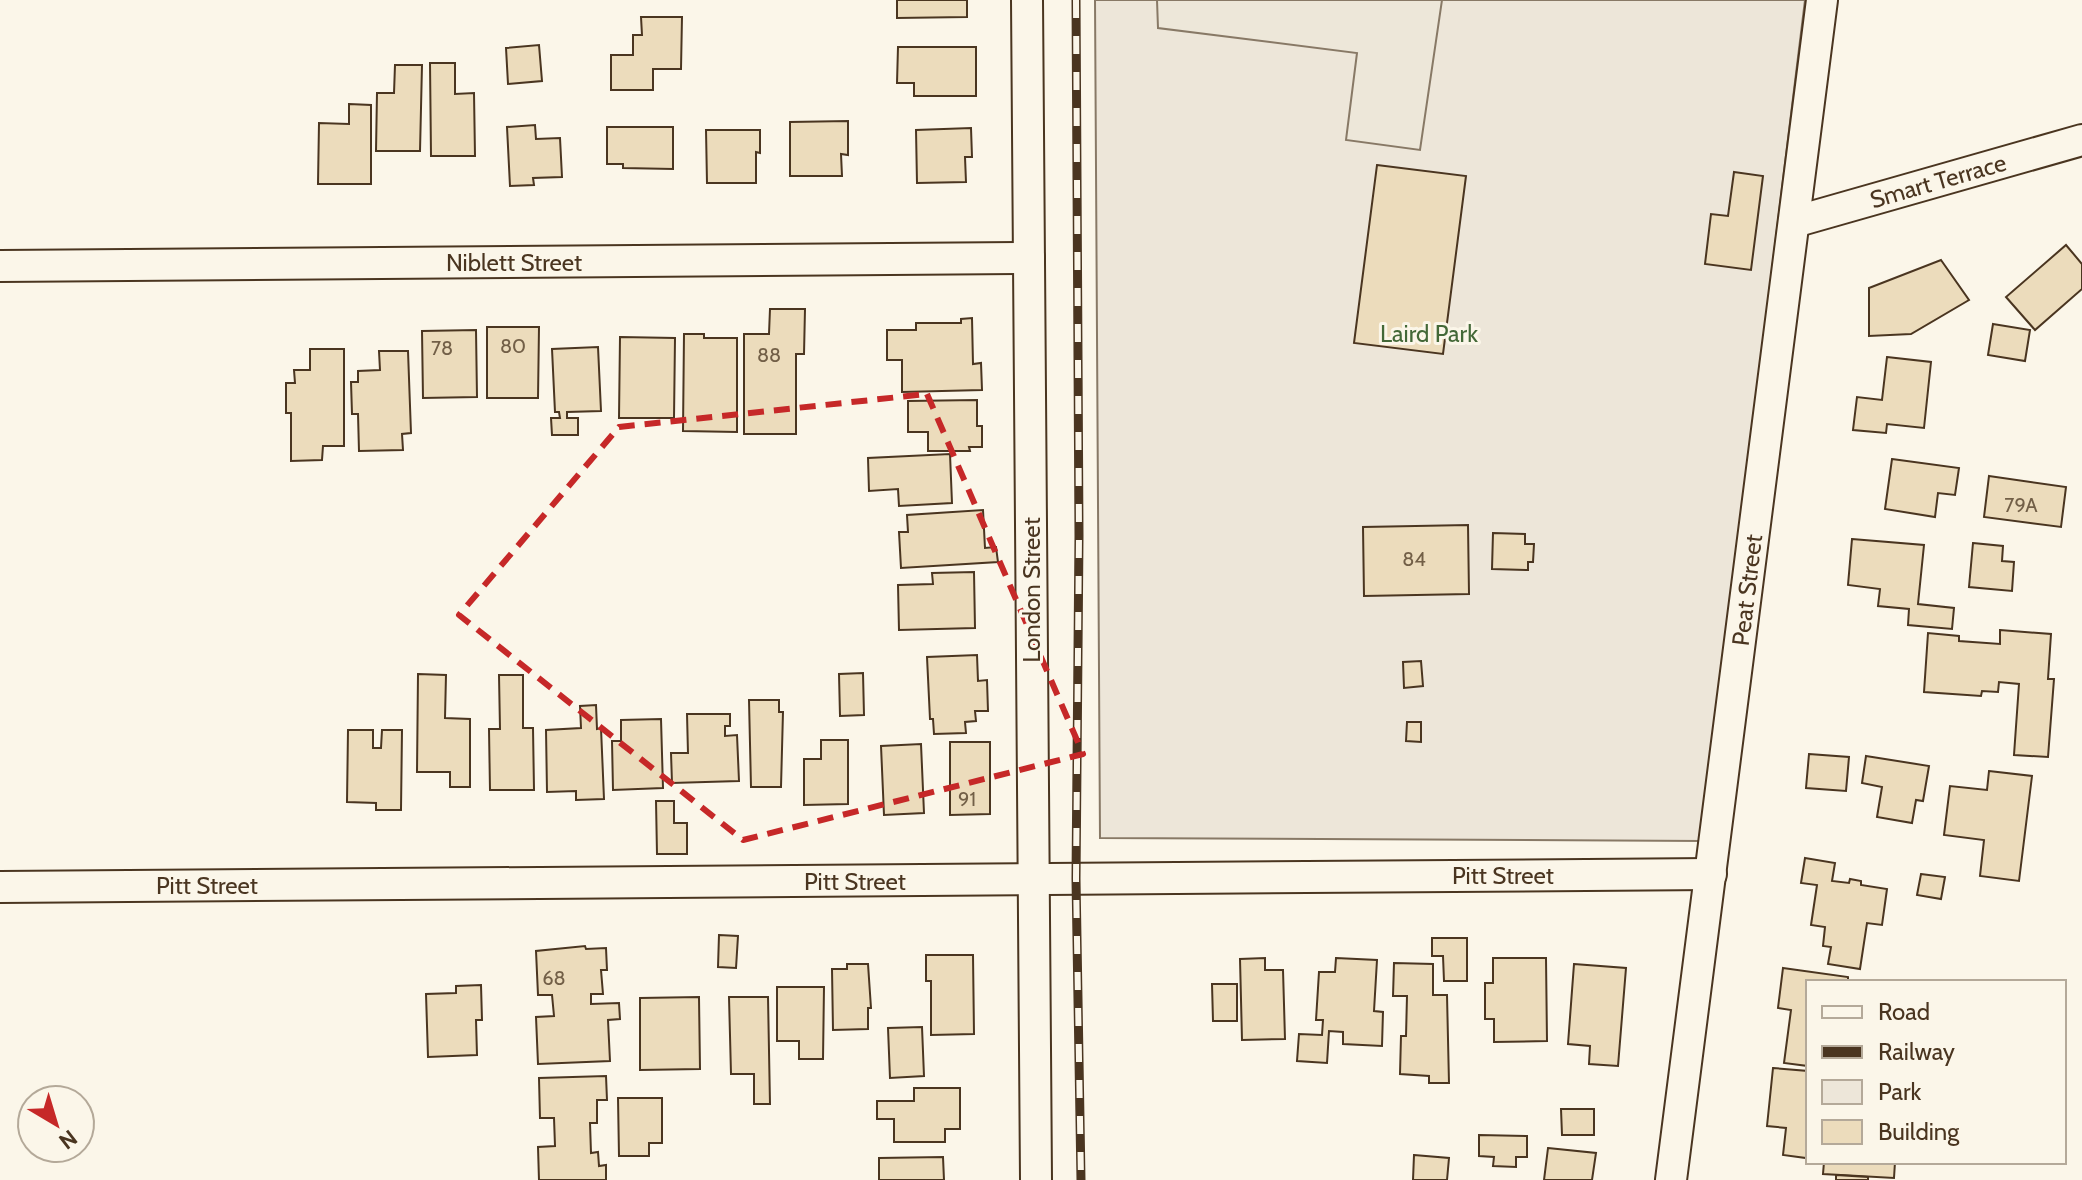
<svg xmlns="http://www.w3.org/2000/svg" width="2082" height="1180" font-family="Cabin,sans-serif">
  <rect width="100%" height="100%" fill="#fbf6e9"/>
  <!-- green -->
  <path fill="#ede6d9" stroke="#887966" stroke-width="2" d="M1095,0H1805L1702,841L1100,838Z"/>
  <!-- parking -->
  <path fill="#ede7d9" stroke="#887966" stroke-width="2" d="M1157,0H1442L1420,150L1346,140L1357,53L1158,28Z"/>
  <!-- building -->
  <g fill="#ecdcbc" stroke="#4a3520" stroke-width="2">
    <path d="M897,0H967V17L897,18Z"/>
    <path d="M641,17H682L681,69H653V90H611V55H633V35H642Z"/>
    <path d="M539,45L542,81L508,84L506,48Z"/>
    <path d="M898,47H976V96H914V83H897Z"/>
    <path d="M430,63H455V94L474,93L475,156H431Z"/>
    <path d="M395,65H422L420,151H376L377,93H394Z"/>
    <path d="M349,104L371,105V184H318L319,123L349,124Z"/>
    <path d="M848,121V155L841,154L842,176H790V122Z"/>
    <path d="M535,125L536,139L560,138L562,177L533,178L534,185L510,186L507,127Z"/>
    <path d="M607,127H673V169L623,168V164H607Z"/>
    <path d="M971,128L972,157H965L966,182L917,183L916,130Z"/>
    <path d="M706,130H760V153L756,152V183H707Z"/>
    <path d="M1377,165L1466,176L1443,354L1354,343Z"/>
    <path d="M1734,172L1763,176L1751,270L1705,264L1711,214L1728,216Z"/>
    <path d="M2066,245L2082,264V289L2035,330L2006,297Z"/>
    <path d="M1941,260L1969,300L1911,334L1869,336V288Z"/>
    <path d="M770,309H805L804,354H796V434H744V334H769Z"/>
    <path d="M972,318L973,364L981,363L982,390L902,392V360H887V330H916V323H961V319Z"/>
    <path d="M1993,324L2030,330L2025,361L1988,355Z"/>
    <path d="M487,327H539L538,398H487Z"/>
    <path d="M476,330L477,397L423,398L422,331Z"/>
    <path d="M684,334H704V338H737V432L683,431Z"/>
    <path d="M620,337L675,338L674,418H619Z"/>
    <path d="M598,347L601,411L567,412V418H578V435H552L551,418H560L559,412H555L552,349Z"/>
    <path d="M310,349H344V446H323L322,460L291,461V413H286V383H295L294,370H310Z"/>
    <path d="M379,351H408L411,433L402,434L403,450L359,451L358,414H352L351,382H358V371L380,370Z"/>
    <path d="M1887,357L1931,362L1924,428L1887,424L1886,433L1853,430L1857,397L1882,400Z"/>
    <path d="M977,400V426H982V447H969L970,451H928V432H908V401Z"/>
    <path d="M950,454L952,503L899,506L898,489L869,491L868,458Z"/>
    <path d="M1892,459L1959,468L1955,495L1938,493L1935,517L1885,509Z"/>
    <path d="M1989,476L2066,487L2061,527L1984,517Z"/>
    <path d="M983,510L985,548L996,547L998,562L901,568L899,532H908L907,515Z"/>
    <path d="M1468,525L1469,594L1364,596L1363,527Z"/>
    <path d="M1493,533L1525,534V544H1534L1533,562H1528V570L1492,569Z"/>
    <path d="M1852,539L1924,545L1918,604L1954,608L1952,629L1908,625L1909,609L1878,606L1880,589L1848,585Z"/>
    <path d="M1973,543L2003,546L2002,561L2014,562L2012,591L1969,587Z"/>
    <path d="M974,572L975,628L899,630L898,585L933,584L932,573Z"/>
    <path d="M2000,630L2051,634L2048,679H2054L2048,757L2014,755L2019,684L1999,682L1998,692L1982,691L1981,696L1924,692L1928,633L1959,636V641L2000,644Z"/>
    <path d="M977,655L978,681L987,680L988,711H975L976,721L965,722L966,733L934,734L933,719H930L927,657Z"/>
    <path d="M1421,661L1423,686L1404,688L1403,662Z"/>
    <path d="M863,673L864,715L840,716L839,674Z"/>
    <path d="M418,674L446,675L445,718L470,719V787H450V772H417Z"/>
    <path d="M499,675H523V728H533L534,790H490L489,729H500Z"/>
    <path d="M749,700H779V712H783L781,787H751Z"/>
    <path d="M596,705L597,729L601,728L604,799L576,800V791L547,792L546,730L581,728L580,706Z"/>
    <path d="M687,714H730V726H725V736L737,735L739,781L672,783L671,753H688Z"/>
    <path d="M661,719L663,788L613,790L612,741H621V720Z"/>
    <path d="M1407,722H1421V742L1406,741Z"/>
    <path d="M348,730H373V748H381L382,730H402L401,810H376V803L347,802Z"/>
    <path d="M821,740H848V804L804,805V759H821Z"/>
    <path d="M950,742H990V814L950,815Z"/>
    <path d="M921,744L924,813L884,815L881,746Z"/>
    <path d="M1809,754L1849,757L1846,791L1806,788Z"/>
    <path d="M1866,756L1929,766L1923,801L1916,800L1912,823L1877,817L1882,787L1862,783Z"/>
    <path d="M1989,771L2032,776L2019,881L1980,876L1984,840L1944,835L1950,786L1987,790Z"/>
    <path d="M656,801H674V823H687V854H657Z"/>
    <path d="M1805,858L1835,863L1832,881L1849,883L1850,879L1861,881V885L1887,889L1882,925L1867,923L1860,969L1828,964L1831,947L1823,946L1825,927L1811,925L1817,885L1801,883Z"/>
    <path d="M1921,874L1945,877L1941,899L1917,895Z"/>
    <path d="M719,935L738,936L736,968L718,967Z"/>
    <path d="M1432,938H1467V981H1444L1443,956H1432Z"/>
    <path d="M585,946L586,949L606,948L607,970H601L603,994H591V1004L619,1003L620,1019L608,1020L610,1061L538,1064L536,1017L554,1016L552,995H538L536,951Z"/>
    <path d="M926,955H973L974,1034L931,1035V981H926Z"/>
    <path d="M1265,958V970H1283L1285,1039L1242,1040L1240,959Z"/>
    <path d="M1336,958L1377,960L1374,1011L1383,1012L1382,1046L1343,1044V1032L1329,1031L1327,1063L1297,1061L1299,1034L1322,1035L1323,1020H1316L1319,972H1335Z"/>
    <path d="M1493,958H1546L1547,1041L1494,1042V1019H1485V983H1493Z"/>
    <path d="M1394,963L1433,964V995H1447L1449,1083H1429V1076L1400,1074L1401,1036H1406L1407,996H1393Z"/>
    <path d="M847,964H868L871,1008H868V1029L833,1030L832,969H847Z"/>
    <path d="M1574,964L1626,968L1618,1066L1589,1064L1590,1046L1568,1044Z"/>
    <path d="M1783,968L1848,977V982H1808V1066L1784,1063L1791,1010L1778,1008Z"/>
    <path d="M1212,984H1237V1021H1213Z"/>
    <path d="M481,985L482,1020H476L477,1055L428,1057L426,994L456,993V986Z"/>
    <path d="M777,987H824L823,1059H799V1041H777Z"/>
    <path d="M699,997L700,1069L640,1070V998Z"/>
    <path d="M729,997H768L770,1104H754V1074H731Z"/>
    <path d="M922,1027L924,1076L890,1078L888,1028Z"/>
    <path d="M1773,1068L1808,1071L1806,1158L1783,1155L1786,1128L1767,1126Z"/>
    <path d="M606,1076L607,1100H597V1123H590L591,1153L598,1152L599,1166L606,1165V1180H539L538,1147L555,1146L554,1118H540L539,1078Z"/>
    <path d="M914,1088H960V1129H945V1142H894V1119H877V1101H914Z"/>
    <path d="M618,1098H662V1143H649V1156H619Z"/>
    <path d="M1561,1109H1594V1135H1562Z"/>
    <path d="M1479,1135L1527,1136V1157H1516V1167L1493,1166L1494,1157L1479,1156Z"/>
    <path d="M1548,1148L1596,1153L1592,1180H1544Z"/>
    <path d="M1414,1155L1449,1158L1447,1180H1413Z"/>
    <path d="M943,1157L944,1180H879V1158Z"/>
    <path d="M1824,1162H1895L1894,1178L1823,1174Z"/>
    <path d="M1836,1175L1868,1177V1180H1836Z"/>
  </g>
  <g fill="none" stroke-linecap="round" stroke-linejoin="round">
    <!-- street casing -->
    <g stroke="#4a3520" stroke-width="34">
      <g id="street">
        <path d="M1027,0L1036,1180"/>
        <path d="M1794,222L2082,140"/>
        <path d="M0,266L1029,258"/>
        <path d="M0,887L1711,874"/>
        <path d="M1671,1180L1822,0"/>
      </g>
    </g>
    <!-- street -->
    <use href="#street" stroke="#fbf6e9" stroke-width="30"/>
    <!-- rail casing -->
    <g stroke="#4a3520" stroke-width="9">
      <path id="rail" d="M1076,0L1079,536L1076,879L1081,1180"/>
    </g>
    <!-- rail -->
    <use href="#rail" stroke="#fbf6e9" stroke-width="6" stroke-dasharray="18" stroke-linecap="butt"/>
  </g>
  <!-- marked area -->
  <path fill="none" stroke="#c62828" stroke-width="6" stroke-dasharray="16 10" stroke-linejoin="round" d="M927,394L1083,754L743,840L459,615L619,427Z"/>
  <g text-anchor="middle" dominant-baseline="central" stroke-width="6" stroke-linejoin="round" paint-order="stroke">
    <!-- number labels -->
    <g font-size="20" fill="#725f47">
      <text x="513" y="346">80</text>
      <text x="442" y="348">78</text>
      <text x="769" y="355">88</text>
      <text x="2021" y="505">79A</text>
      <text x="1414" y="559">84</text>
      <text x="967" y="799">91</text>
      <text x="554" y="978">68</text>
    </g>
    <!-- street labels -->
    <g font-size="24" fill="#4a3520" stroke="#fbf6e9">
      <text transform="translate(1938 181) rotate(-16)">Smart Terrace</text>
      <text x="514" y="262">Niblett Street</text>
      <text transform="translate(1031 590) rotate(-90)">London Street</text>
      <text transform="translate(1747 590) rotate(-83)">Peat Street</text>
      <text x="1503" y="875">Pitt Street</text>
      <text x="855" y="881">Pitt Street</text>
      <text x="207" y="885">Pitt Street</text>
    </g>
    <!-- park labels -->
    <g font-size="24" fill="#436837" stroke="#fbf6e9">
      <text x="1429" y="333">Laird Park</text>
    </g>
  </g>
  <!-- legend -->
  <rect x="1806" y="980" width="260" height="184" fill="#fbf6e9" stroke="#b4a999" stroke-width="2"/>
  <rect x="1822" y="1006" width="40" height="12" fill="#fbf6e9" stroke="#b4a999" stroke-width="2"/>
  <text x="1878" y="1020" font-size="24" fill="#4a3520">Road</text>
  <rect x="1822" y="1046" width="40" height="12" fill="#4a3520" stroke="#b4a999" stroke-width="2"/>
  <text x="1878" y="1060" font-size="24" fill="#4a3520">Railway</text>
  <rect x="1822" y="1080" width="40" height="24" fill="#ede6d9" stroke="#b4a999" stroke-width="2"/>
  <text x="1878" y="1100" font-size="24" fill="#4a3520">Park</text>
  <rect x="1822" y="1120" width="40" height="24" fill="#ecdcbc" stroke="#b4a999" stroke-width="2"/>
  <text x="1878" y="1140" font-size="24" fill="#4a3520">Building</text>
  <!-- north arrow -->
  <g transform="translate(56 1124) rotate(142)"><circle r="38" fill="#fbf6e9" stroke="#b4a999" stroke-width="2"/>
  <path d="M0-6L14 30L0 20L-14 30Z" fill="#c62828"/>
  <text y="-12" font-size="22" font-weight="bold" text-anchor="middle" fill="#4a3520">N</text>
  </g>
</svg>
